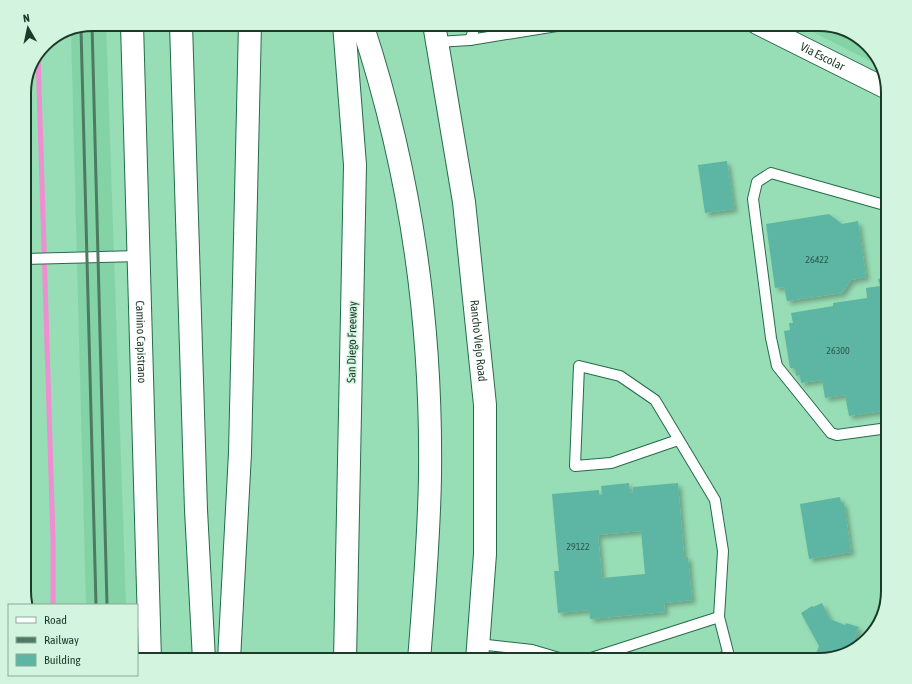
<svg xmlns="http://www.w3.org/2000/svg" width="912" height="684" font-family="'Asap Condensed',sans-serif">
  <defs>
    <filter id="shadow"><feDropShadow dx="3.5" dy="3.5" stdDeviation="2" flood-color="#0004"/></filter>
  </defs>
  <rect width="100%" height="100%" fill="#97ddb5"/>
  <!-- built -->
  <g fill="#84d3a7">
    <path d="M93,24H106L126,605H86L71,32Z"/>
    <path d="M797,24H819L861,38L881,62L882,67Z"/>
  </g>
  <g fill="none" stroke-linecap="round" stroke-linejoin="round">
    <!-- stream -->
    <path stroke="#ed8fd1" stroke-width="5" d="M38,54L53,539V605"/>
  </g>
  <!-- building -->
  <g fill="#5db6a4" fill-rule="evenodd" filter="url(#shadow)">
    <path d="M485,24H527V25L486,31Z"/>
    <path d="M727,161L734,209L705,213L698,165Z"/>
    <path d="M829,214L842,224L858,221L866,277L851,280L842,293L787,301L784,287L775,288L766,224Z"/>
    <path d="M888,270V410L849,416L845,395L825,398L822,380L801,383L800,375L796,376L795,368H790L784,331L790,330L789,323H793L791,313L833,306V303L867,298L866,288L880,286L878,279L887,277L886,271Z"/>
    <path d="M629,483L630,493L633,492V487L678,483L684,557H688L692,600L664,603L665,612L590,619L589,610L558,613L554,571H559L552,494L599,490V495H602L601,486ZM641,531L645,574L602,578L598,535Z"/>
    <path d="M840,497L841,503H844L851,552L809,559L800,504Z"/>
    <path d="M822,603L830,619L845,625L846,623L859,627L849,653L823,659L815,656L819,646L801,613L812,606L813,607Z"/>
  </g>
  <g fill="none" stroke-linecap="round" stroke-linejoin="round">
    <!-- lane casing -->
    <g stroke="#256c4a" stroke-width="12">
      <g id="lane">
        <path d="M470,40L476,24"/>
        <path d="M437,42L470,40L569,24"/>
        <path d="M888,206L771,173L757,182L753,199L771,338L777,366L831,433L837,435L888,428"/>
        <path d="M24,259L139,256"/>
        <path d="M678,440L611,463L575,466L579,366L620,376L655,400L715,500L723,551L719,617L730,660"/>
        <path d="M478,644L532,650L566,660"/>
        <path d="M585,660L719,617"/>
        <path d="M717,660L727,655"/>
      </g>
    </g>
    <!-- street casing -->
    <g stroke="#256c4a" stroke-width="22">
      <g id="street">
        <path id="s1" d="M757,24L887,89"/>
      </g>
    </g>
    <!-- secondary casing -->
    <g stroke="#256c4a" stroke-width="24">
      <g id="secondary">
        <path id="s2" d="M132,24L150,660"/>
        <path id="s3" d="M434,24L464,202L485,405V554L477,660"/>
      </g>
    </g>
    <!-- highway casing -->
    <g stroke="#256c4a" stroke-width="24">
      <g id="highway">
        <path d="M181,24L196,510L204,660"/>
        <path d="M344,24L355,165L345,660"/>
        <path d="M362,24C410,169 432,323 430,476C429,538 424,599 419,660"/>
        <path d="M229,660L240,453L250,24"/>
      </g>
    </g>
    <!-- lane -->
    <use href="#lane" stroke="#fff" stroke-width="10"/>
    <!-- street -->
    <use href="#street" stroke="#fff" stroke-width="20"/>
    <!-- secondary -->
    <use href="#secondary" stroke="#fff" stroke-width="22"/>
    <!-- highway -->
    <use href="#highway" stroke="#fff" stroke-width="22"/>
    <!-- rail -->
    <g stroke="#4d7b61" stroke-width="3">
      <path d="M92,24L107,605"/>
      <path d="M81,29L96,605"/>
    </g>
  </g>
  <g text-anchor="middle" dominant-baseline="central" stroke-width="3" stroke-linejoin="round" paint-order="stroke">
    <!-- number labels -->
    <g font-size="10" fill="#2c5848">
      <text x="817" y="259">26422</text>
      <text x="838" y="350">26300</text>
      <text x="578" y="546">29122</text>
    </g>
    <!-- street labels -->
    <g font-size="12" fill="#1c3929" stroke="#d3f5e0">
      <text stroke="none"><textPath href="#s1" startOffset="73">Via Escolar</textPath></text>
      <text stroke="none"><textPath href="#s3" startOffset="320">Rancho Viejo Road</textPath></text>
      <text stroke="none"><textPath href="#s2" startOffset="318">Camino Capistrano</textPath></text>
      <text transform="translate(352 342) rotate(-89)">San Diego Freeway</text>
    </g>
  </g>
  <!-- crop -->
  <path d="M0 0H912V684H0ZM93 31H819A62 62 0 0 1 881 93V591A62 62 0 0 1 819 653H93A62 62 0 0 1 31 591V93A62 62 0 0 1 93 31Z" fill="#d3f5e0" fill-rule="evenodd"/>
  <path fill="none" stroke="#1c3929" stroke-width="2" d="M93 31H819A62 62 0 0 1 881 93V591A62 62 0 0 1 819 653H93A62 62 0 0 1 31 591V93A62 62 0 0 1 93 31Z"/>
  <!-- legend -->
  <rect x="8" y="604" width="130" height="72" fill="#d3f5e0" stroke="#8aaa97"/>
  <rect x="16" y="617" width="20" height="6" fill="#ffffff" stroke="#8aaa97"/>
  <text x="44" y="624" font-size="12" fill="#1c3929">Road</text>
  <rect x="16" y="637" width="20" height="6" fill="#4d7b61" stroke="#8aaa97"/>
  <text x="44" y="644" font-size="12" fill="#1c3929">Railway</text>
  <rect x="16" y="654" width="20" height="12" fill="#5db6a4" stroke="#8aaa97"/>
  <text x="44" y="664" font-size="12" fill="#1c3929">Building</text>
  <!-- north arrow -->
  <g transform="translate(28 28) rotate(351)" stroke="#d3f5e0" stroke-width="3" paint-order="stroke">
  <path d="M0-3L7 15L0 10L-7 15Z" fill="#1c3929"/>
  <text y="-6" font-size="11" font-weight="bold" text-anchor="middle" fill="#1c3929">N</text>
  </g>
</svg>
